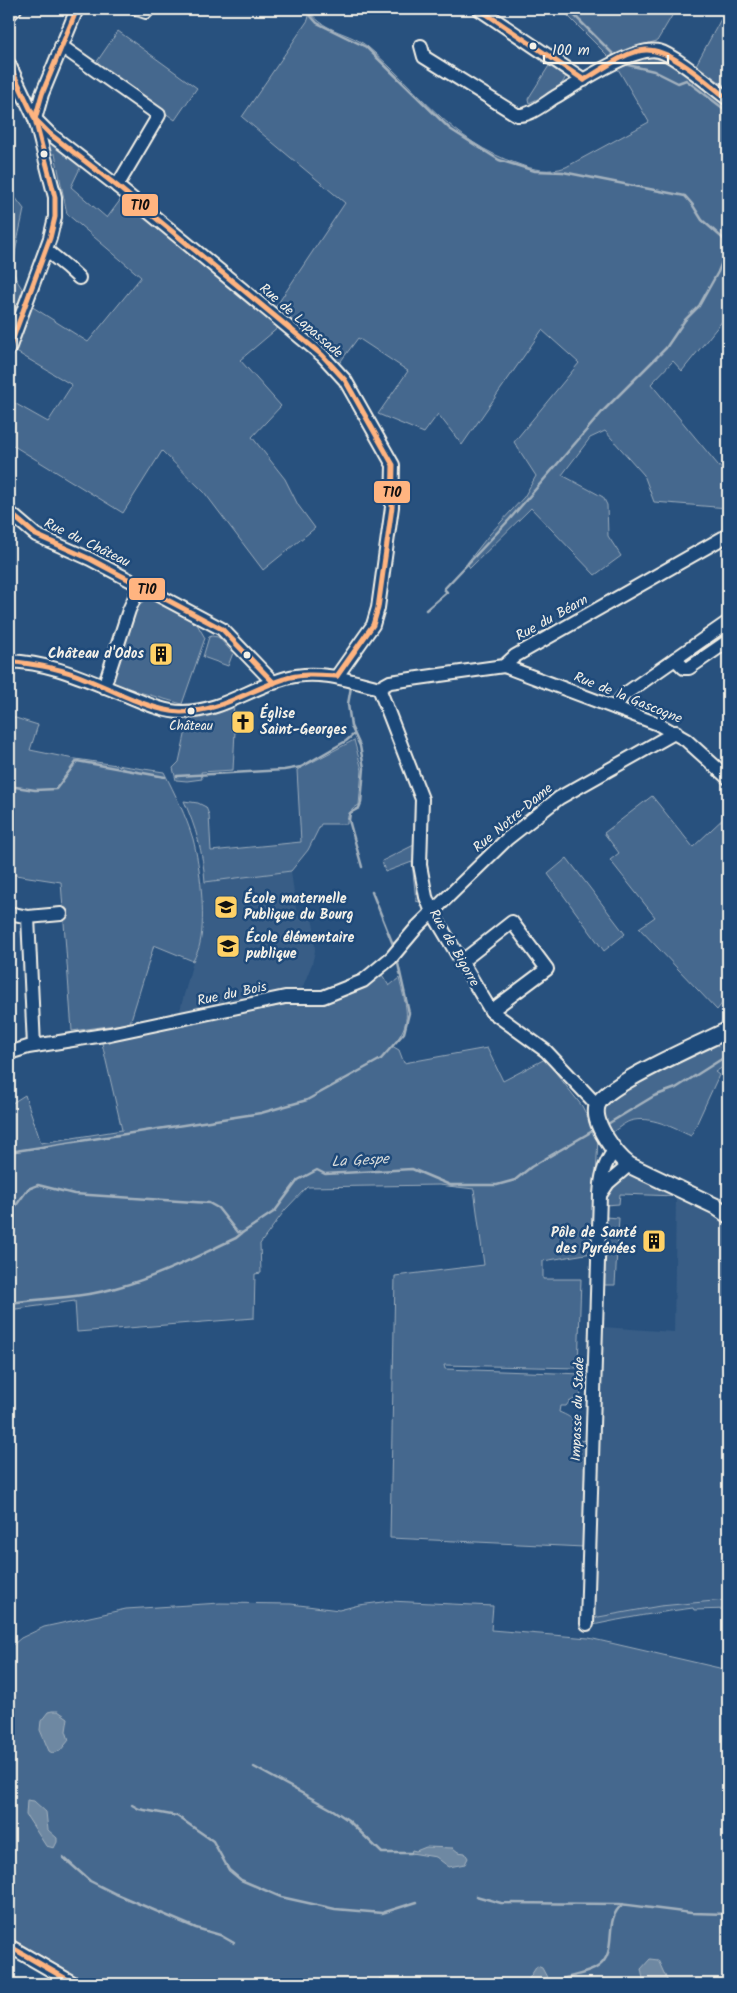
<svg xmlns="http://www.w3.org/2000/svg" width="737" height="1993" font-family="Kalam,sans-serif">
  <rect width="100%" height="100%" fill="#28517e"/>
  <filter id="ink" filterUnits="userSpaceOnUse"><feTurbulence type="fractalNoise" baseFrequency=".02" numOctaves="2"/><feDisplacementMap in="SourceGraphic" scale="10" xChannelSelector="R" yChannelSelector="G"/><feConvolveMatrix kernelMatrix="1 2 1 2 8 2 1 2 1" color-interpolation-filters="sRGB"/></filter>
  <g filter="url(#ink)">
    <!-- built -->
    <g fill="#375d86">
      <path d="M291,871L297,916L310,912L314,927L315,951L312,964L301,991L179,1014L193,961L200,944L203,925L200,882Z"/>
      <path d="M678,1179L728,1206V1597L725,1600L660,1606L593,1618L603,1327L674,1332L676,1196Z"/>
    </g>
    <!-- green -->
    <g fill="#45688e" stroke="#9cacbb">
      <path d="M561,9H676L657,41L638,46L611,59Z"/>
      <path d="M310,12C326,33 350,32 368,47C419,90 451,142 518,164C534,170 549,173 566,167L649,122L618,69C627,65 637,57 647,57C670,57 710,92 728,107V314L682,371L673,361L651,384L728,477V508L654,502L644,475L605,431L590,438L562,475L603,497L607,505L608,536L621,556L595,575L531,508L470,568L467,563L489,535L524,497L536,476L514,442L579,363L542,330L462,445L438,414L424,433L378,414L408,371L358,338L332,373L305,346L279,327L240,360L281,406L252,437L285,479L298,505L315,528L263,570L204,492L162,451L123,513L9,443V400L48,422L72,385L13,350L31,306L88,342L141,277L67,214L55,154H49L48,147L50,142H52L82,164L71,187L107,218L124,195L230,289L269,317L345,203L242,117L308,20Z"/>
      <path d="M721,19L728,24V88L696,65Z"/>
      <path d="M118,31L197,88L175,120L96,63Z"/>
      <path d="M552,61L566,75C563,90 541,97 529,103L528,99Z"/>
      <path d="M9,189L24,209C21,226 12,258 14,273C16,280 20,286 24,291L17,309L9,303Z"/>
      <path d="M153,597L194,619L205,638L182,704L114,685L110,679L136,607L145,600Z"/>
      <path d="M212,636L218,637L233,653L228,666L203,657L209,637Z"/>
      <path d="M234,704L232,730L235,731L233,770L201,772L202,779L187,781L176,780L173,768L179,762L189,717Z"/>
      <path d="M9,716L38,725L30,750L69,758L164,772C175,794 186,816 193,839C200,865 206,917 200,943C199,949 196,955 193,961L154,945L130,1023L72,1031L61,882L9,874Z"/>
      <path d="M354,740L362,770L359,805C350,810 347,814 347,824H321L308,850L291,871L205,882C203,852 196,828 184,801L198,803L206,807L209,815L211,851L301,842L297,770Z"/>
      <path d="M652,796L693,847L728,814V996L717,1010L639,928L655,917L610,860L619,853L604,833Z"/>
      <path d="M414,845L421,899L419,902L416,901L412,862L385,872L382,861Z"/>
      <path d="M567,858L625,934L604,951L548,874Z"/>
      <path d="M381,973L389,986L399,978C406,1008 414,1021 392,1046L399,1050L404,1063L487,1048L503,1081L545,1059L582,1106L598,1138L592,1253L543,1261V1279H581L578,1368L444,1365L445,1369L583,1374L584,1387L580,1396L569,1402L566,1406H560L559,1412C576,1419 576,1422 575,1440L588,1441L584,1547L390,1538L395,1276L484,1265L474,1189L439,1185L307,1187L285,1210L260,1244L261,1273L255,1274L254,1318L77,1332L75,1301L9,1310V1105L25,1095L41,1143L122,1130L101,1039L305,1001Z"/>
      <path d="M728,1037V1064L715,1072L719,1075L691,1136C673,1128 651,1115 630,1121C624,1123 616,1130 610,1134L604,1121L603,1107L618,1093Z"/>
      <path d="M633,1173L676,1191V1196L620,1194L619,1204L605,1205C609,1188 616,1179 633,1173Z"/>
      <path d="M605,1217L619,1218L615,1285H603Z"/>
      <path d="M727,1597L728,1609L694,1610L693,1608C659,1612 626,1618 593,1625V1618L660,1606L725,1600Z"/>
      <path d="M390,1601L493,1606L491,1630L589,1638L728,1670V1984H89L9,1937V1648L21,1638L44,1627L126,1609L220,1603L291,1604L339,1610L359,1605Z"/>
    </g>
    <!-- water -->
    <g fill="#6e88a2" stroke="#a4b2be">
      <path d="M52,1711H58L68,1718L66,1731L69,1740L60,1751L52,1753L49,1751L40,1730L41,1721L48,1712Z"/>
      <path d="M27,1800L34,1801L46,1812L48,1830L57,1838V1842L54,1848L46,1846L26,1815Z"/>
      <path d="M426,1847L453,1848L458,1852L465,1853L468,1858L465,1864L449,1867L436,1857L411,1853L412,1850L416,1851Z"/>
      <path d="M650,1959L658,1960L669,1984H644L641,1969Z"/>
      <path d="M537,1966L542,1968L549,1981L546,1984H506L528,1980Z"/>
    </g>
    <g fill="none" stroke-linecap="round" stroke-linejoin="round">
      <!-- stream -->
      <g stroke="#a4b2be" stroke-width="2.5">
        <path d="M568,9L613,54"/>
        <path d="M309,14L317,23L366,47L450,129L499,160L535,171L563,172L685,196L692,204L702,220L728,243"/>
        <path d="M628,65L654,71L678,83L686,80L728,112"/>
        <path d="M426,610L447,592L444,589L509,520L603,411L666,348L685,320L699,306L718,272L728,247"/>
        <path d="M351,687L348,704L351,726L360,746L364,768L361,803L359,808L350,813L349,820L362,867"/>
        <path d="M177,776L284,770L301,767L346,741L353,735"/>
        <path d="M9,786L35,790L56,789L77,761L165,777"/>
        <path d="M372,892L394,947"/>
        <path d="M606,1125L654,1096L676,1088L728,1055"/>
        <path d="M9,1152L261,1113L307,1100L381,1059L404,1033L409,1013L397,959"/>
        <path d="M9,1215L28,1189L38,1185L74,1194L209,1203L218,1208L237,1232L242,1233L275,1211L298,1180L317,1170L325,1174L412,1169L450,1185H497L515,1180L531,1167L596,1129"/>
        <path d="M9,1303C46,1298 84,1298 119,1287C160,1276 199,1255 236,1238L242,1233"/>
        <path d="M254,1767L333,1810L348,1820L382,1853H411"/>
        <path d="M132,1805L139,1809L177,1816L213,1841L229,1870L241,1880L281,1897L335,1909L382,1913L417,1902"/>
        <path d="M63,1857L90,1881L116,1894L196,1928L220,1935L234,1943"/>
        <path d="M476,1896L501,1903L620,1904L691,1913L728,1914"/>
        <path d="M380,1979L407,1984"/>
        <path d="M558,1980C570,1976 589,1974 599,1966C619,1950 602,1920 623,1904"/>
      </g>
      <!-- minor casing -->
      <g stroke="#f4f1e8" stroke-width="16">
        <g id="minor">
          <path d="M137,9L146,12L148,9"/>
          <path d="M479,9L584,80"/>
          <path d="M9,15L15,9"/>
          <path d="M61,46L159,115L117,186"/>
          <path d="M421,46L424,57L517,115C530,116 544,104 555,97C577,84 635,45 659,51C675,55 713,88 728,99"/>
          <path d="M9,64L35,119L50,134L117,186L322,355L345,380L393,465L392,507L378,608L373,625L337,676"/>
          <path d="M46,250L67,267L79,278"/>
          <path d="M9,349L50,238L55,217V197L35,119L42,94L77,9"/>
          <path d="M9,512L36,535L90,559L222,629L274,683"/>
          <path d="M675,659L684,668H689L728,641"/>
          <path d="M9,661C54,663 86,680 128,696C145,703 164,712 182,712C220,712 250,688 286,678C317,669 349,680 379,688"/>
          <path d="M504,666L658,724L686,740L728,778"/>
          <path d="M104,687L129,610L140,586"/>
          <path d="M379,688L422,799L420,865L426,897L432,912L491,1011L546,1051L597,1105"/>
          <path d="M379,688L390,682L504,666L515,656L728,535"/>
          <path d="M616,708L620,700L625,694L728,622"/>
          <path d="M9,913L28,917L34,1046"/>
          <path d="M28,917L61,914"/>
          <path d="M461,962L512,922L547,969L491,1011"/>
          <path d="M9,1053L28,1047L110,1034L285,997H323L363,981L391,958L418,926L507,839L559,798L676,732"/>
          <path d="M614,1151C603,1165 601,1178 600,1195L608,1183L629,1165"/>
          <path d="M587,1624L600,1195"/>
          <path d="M9,1946L75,1984"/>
        </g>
      </g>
      <!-- major casing -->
      <g stroke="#f4f1e8" stroke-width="19">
        <path id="major" d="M728,1030C704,1042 603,1085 597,1106C592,1124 616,1155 629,1165L715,1206L728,1215"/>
      </g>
      <!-- minor -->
      <use href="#minor" stroke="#1f4a7a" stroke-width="12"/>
      <!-- major -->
      <use href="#major" stroke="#1f4a7a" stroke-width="15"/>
      <!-- bus-1 casing -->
      <g stroke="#1f4a7a" stroke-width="9">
        <g id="bus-1">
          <path d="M479,9L584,80"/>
          <path d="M9,64L35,119L50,134L117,186L322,355L345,380L393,465L392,507L378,608L373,625L337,676"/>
          <path d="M584,80C602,70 625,51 646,50C672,49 708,84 728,99"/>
          <path d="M9,349L50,238L55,217V197L35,119L42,94L77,9"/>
          <path d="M9,512L36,535L90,559L222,629L274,683"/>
          <path d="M9,661C32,664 54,667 76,675C106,686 149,711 180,712C217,713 250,690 284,679C300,673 320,675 337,676"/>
          <path d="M9,1946L75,1984"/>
        </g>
      </g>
      <!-- bus-1 -->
      <use href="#bus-1" stroke="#ffb480" stroke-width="5"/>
    </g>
  </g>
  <!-- icons -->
  <defs>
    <g id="building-square" transform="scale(1.25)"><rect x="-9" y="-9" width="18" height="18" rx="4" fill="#ffd166" stroke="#1f4a7a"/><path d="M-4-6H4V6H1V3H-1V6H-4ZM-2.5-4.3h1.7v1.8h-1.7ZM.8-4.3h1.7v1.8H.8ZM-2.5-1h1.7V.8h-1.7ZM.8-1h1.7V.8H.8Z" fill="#111"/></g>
    <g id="church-square" transform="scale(1.25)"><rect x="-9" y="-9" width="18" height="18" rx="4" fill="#ffd166" stroke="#1f4a7a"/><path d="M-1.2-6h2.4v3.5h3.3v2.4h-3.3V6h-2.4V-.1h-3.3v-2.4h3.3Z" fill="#111"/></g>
    <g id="school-square" transform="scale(1.25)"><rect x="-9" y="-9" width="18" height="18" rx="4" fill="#ffd166" stroke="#1f4a7a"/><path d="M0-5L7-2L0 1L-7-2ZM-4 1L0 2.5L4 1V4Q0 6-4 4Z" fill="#111"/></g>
  </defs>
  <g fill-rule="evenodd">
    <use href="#building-square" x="161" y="654"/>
    <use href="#church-square" x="243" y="722"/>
    <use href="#school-square" x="226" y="907"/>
    <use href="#school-square" x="228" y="946"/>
    <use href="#building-square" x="654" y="1241"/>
  </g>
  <!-- markers -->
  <g fill="#f4f1e8" stroke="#1f4a7a" stroke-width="2">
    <circle cx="533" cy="46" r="4.5"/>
    <circle cx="44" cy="154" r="4.5"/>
    <circle cx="247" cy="655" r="4.5"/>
    <circle cx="191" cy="711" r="4.5"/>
  </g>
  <g text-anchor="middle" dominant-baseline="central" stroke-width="5" stroke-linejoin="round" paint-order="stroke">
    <!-- bus labels -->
    <g font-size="13" fill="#f4f1e8" stroke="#1f4a7a">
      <text x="191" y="726">Château</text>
    </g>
    <!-- street labels -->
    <g font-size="14" fill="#f4f1e8" stroke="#1f4a7a">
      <text transform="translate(301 321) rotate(41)">Rue de Lapassade</text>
      <text transform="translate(87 543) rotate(26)">Rue du Château</text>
      <text transform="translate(552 618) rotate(-29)">Rue du Béarn</text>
      <text transform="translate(628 698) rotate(22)">Rue de la Gascogne</text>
      <text transform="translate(513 818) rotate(-40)">Rue Notre-Dame</text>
      <text transform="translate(454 948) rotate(60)">Rue de Bigorre</text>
      <text transform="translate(232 994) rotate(-12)">Rue du Bois</text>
      <text transform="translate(578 1409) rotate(-88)">Impasse du Stade</text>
    </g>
    <!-- poi labels -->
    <g font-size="14" font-weight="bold" fill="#f4f1e8" stroke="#1f4a7a" text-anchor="start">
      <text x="144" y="654" text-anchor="end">Château d'Odos</text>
      <text x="260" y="714">Église<tspan x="260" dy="16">Saint-Georges</tspan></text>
      <text x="244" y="899">École maternelle<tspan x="244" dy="16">Publique du Bourg</tspan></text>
      <text x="246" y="938">École élémentaire<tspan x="246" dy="16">publique</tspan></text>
      <text x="636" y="1233" text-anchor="end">Pôle de Santé<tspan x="636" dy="16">des Pyrénées</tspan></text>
    </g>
    <!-- water labels -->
    <g font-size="15" font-style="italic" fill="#d9dcda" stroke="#1f4a7a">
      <text transform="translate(360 1161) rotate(-3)">La Gespe</text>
    </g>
  </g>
  <g stroke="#1f4a7a" stroke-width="2">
    <rect x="121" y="193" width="38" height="24" rx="5" fill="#ffb480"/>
    <rect x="373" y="480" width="38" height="24" rx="5" fill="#ffb480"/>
    <rect x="128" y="577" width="38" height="24" rx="5" fill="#ffb480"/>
  </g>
  <g font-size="14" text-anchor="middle" font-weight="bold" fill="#111">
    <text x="140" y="210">T10</text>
    <text x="392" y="497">T10</text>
    <text x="147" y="594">T10</text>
  </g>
  <!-- margin -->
  <rect width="737" height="1993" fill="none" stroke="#1f4a7a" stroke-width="30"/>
  <rect x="15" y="15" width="707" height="1963" fill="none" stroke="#f4f1e8" stroke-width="2" filter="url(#ink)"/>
  <!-- scale -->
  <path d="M544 55v8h124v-8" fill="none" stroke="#f4f1e8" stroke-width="2.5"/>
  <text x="552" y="55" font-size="15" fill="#f4f1e8" stroke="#1f4a7a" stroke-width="4" paint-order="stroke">100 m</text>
</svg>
